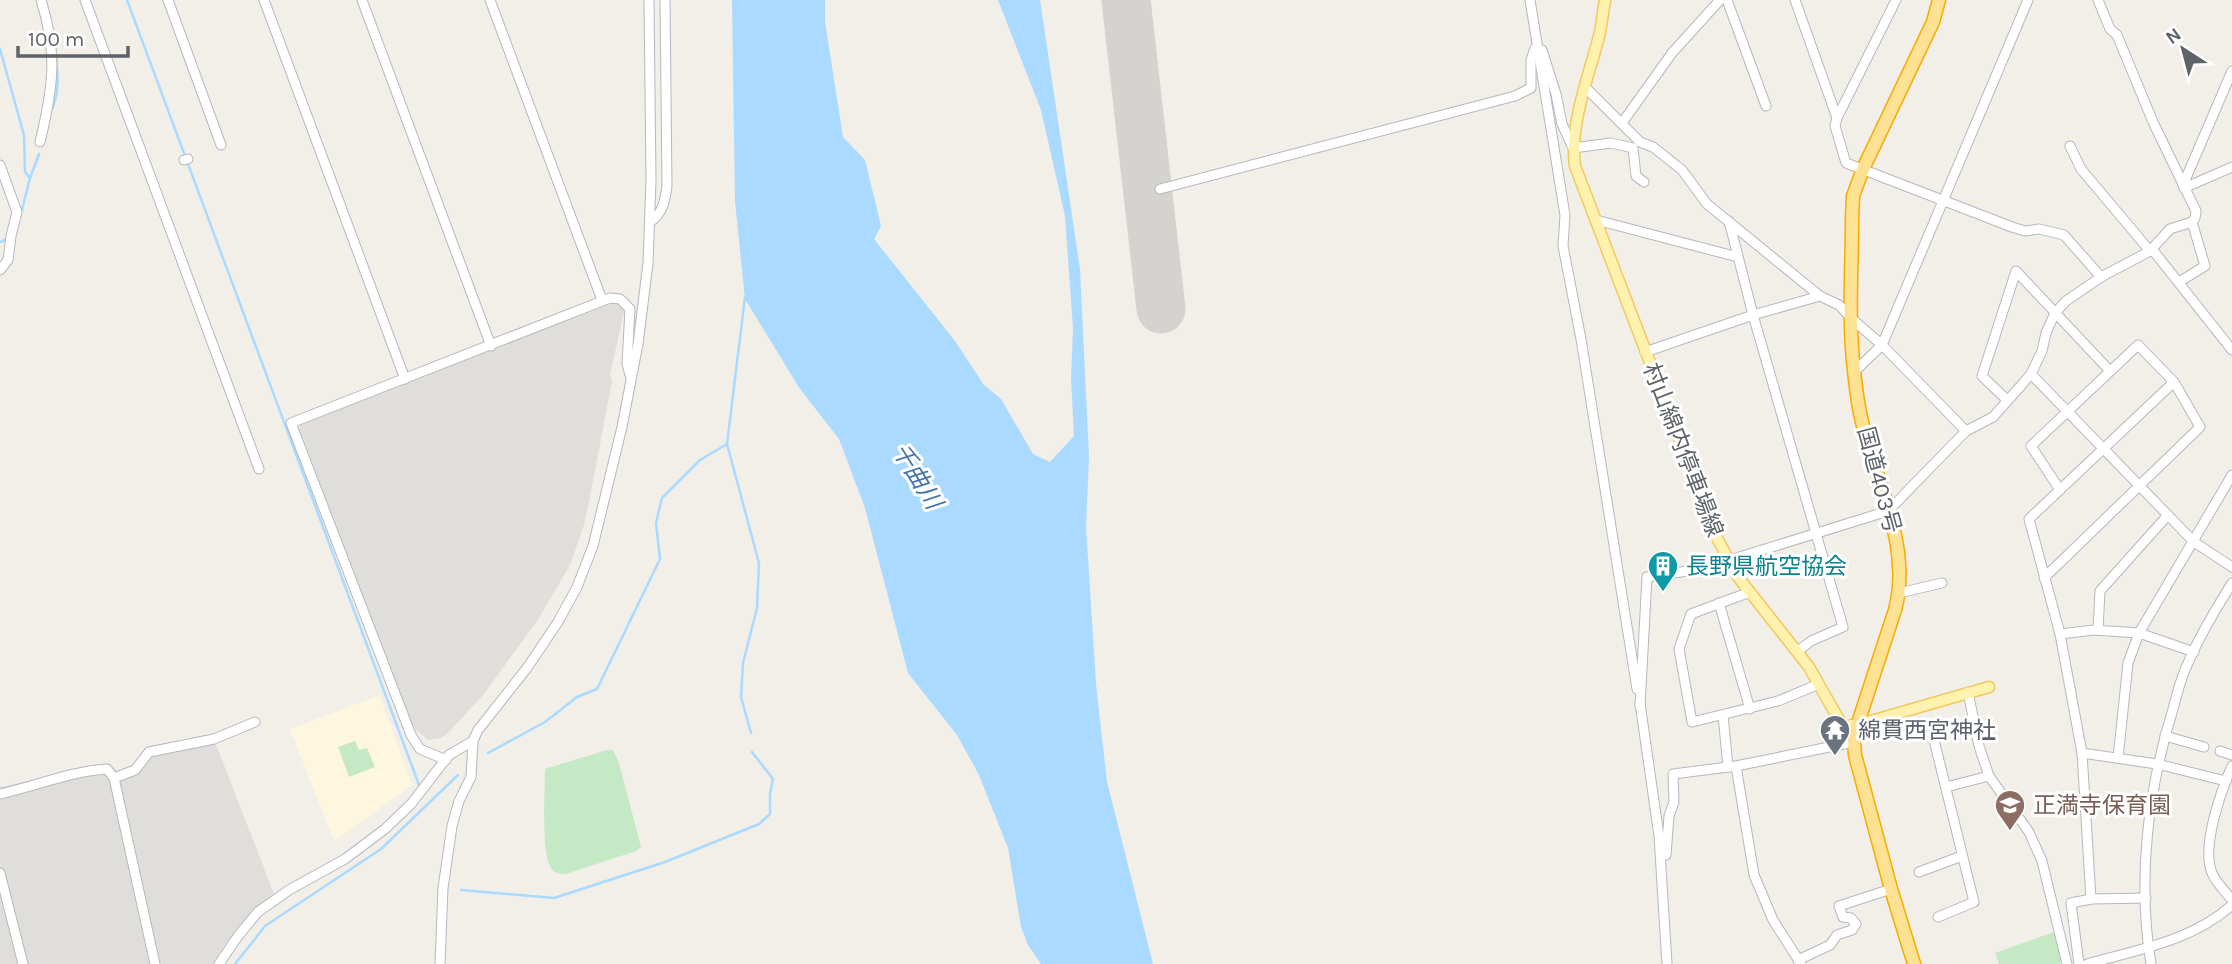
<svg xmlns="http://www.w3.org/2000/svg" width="2232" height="964" font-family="Karla,'Noto Sans JP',sans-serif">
  <rect width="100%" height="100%" fill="#f1efe8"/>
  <!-- commercial -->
  <path fill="#fef7e0" d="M380,695L412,785L334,841L290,729Z"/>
  <!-- industrial -->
  <g fill="#e0deda">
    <path d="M608,301L620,303L624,312L610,375L612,381L589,502L584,525L570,565L539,618L484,694L447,734L441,738L428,740L409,724L298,424Z"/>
    <path d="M214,739L274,894L258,908L224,945L214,964H0V787L109,763L121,775L135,770L149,752Z"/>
  </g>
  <!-- green -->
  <g fill="#c5e8c5">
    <path d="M355,741L359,750L367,748L375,767L349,777L338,747Z"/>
    <path d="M607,750H613L619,763L641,847L636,851L566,874C560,874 555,874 551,868C541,853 545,790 545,769Z"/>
    <path d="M2057,931L2065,961L2057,964H1999L1995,953Z"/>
  </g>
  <!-- water -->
  <path fill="#aadaff" d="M732,0H825V22L843,137L865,160L881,226L874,239L955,341L984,385L1001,399L1033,454L1050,462L1074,436L1071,378L1073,328L1065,216L1041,110L998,0H1040L1080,269L1089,457L1086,527L1096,684L1107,782L1153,964H1041L1028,945L1021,927L1008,848L979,775L957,735L908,673L865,508L839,439L800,389L745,299L735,202Z"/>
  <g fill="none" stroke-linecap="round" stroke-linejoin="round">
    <!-- stream -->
    <g stroke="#aadaff" stroke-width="2.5">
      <path d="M127,0L419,785"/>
      <path d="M0,49L24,135L25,172L30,178"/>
      <path d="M50,113C60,94 58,75 56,55"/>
      <path d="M22,210L30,178L39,154"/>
      <path d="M0,242L5,240"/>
      <path d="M727,444L759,563L757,608L743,663L741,697L751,733"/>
      <path d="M488,753L545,722L577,697L597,689L660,559L656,523L662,498L700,460L727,444L745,297"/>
      <path d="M461,890L554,898L665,862L759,824L770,814V794L773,779L752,752"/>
      <path d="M235,964L265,926L381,849L458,775"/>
    </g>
    <!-- runway -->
    <path stroke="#d4d3d0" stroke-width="49" d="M1126,0L1161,309"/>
    <!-- minor casing -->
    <g stroke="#b5b8bc" stroke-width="11">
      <g id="minor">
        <path d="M85,0L259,469"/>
        <path d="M168,0L221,145"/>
        <path d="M264,0L405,379"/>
        <path d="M362,0L491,346"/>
        <path d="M490,0L602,300"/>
        <path d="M1530,0L1565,215L1563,246L1581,339L1637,689"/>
        <path d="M1727,0L1766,106"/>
        <path d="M1795,0L1837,118"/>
        <path d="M1896,0L1837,118L1835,126L1846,163L2012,227L2025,231L2039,229L2064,235L2101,277"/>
        <path d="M1542,50L1556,94L1562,124L1573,148L1611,143L1633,148L1636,176L1644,182"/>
        <path d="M1585,87L1640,142L1653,147L1682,170L1707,204L1820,296L1839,305L1852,319L1882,345L1966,431"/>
        <path d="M1622,123L1672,53L1720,0"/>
        <path d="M40,142C53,88 58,54 41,0"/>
        <path d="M2070,146L2081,169L2150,251"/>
        <path d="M184,160L188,159"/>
        <path d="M0,165L17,212L11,236L8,260L0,270"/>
        <path d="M2183,185L2232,71"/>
        <path d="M2184,188L2232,167"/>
        <path d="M1160,189L1515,96L1531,88V60L1535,48"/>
        <path d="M1596,220L1738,257"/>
        <path d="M1729,221L1753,315L1843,627L1811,641L1798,651"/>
        <path d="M650,222C663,213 665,201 667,186L665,0"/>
        <path d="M2152,249L2232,350"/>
        <path d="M2179,282L2205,266L2192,222"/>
        <path d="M1645,352L1753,315L1820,296"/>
        <path d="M1854,372L1882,345L2028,0"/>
        <path d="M2031,374L2194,542L2232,567"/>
        <path d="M2007,400L1982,376L2016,271L2110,371"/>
        <path d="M2044,578L2200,427L2174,382L2138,345L2031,446L2060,490"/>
        <path d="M1750,592L1691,614L1679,649L1692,722L1778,701L1819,684"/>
        <path d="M1899,593L1942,583"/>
        <path d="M1719,603L1750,709"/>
        <path d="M2098,630L2100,591L2168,515"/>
        <path d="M2060,634L2094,630L2139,633L2194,652"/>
        <path d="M1968,692L1979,746L1989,776L2029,832L2042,861L2067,964"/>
        <path d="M1640,703L1659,836L1667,964"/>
        <path d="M1640,706L1647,577L1701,569L1888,511L1966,431L1993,417L2018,389L2031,374L2042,351L2046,333L2055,313L2066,301L2101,277L2150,251L2170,229L2192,222L2195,218L2196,211L2153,122L2117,35L2110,29L2098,0"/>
        <path d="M1723,715L1728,767"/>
        <path d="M1933,736L1974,902L1938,917"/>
        <path d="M2165,736L2204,747"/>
        <path d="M2220,751L2232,755"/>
        <path d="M2082,753L2060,634L2029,519L2174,382"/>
        <path d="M2118,758L2128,663L2139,633L2232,475"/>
        <path d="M446,760L420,749L411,735L291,423L610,298L620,299L630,309L627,364L630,375"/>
        <path d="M1736,766L1754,875L1773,920L1801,964"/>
        <path d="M2232,766C2221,791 2201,847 2212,873C2216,883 2226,892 2232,900"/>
        <path d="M114,778L135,770L149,752L214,739L255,722"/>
        <path d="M1946,787L1989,776"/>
        <path d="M0,794C36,786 71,771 107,769L114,778L155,964"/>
        <path d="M1666,855L1669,816L1674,802L1673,774L1736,766L1849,743"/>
        <path d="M1919,872L1962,856"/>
        <path d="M0,873L23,964"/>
        <path d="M2146,898L2091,899L2082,753L2157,764L2226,781"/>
        <path d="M1798,960L1830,945L1837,935L1852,930L1856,924L1851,918L1843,917L1839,906L1891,889"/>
        <path d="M219,964L238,936L258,912L289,890L345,859L385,829L411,804L449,755L473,741"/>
        <path d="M440,964L443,888L452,826L459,801L471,777L473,741L478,730L527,668L558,622L577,587L593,546L622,427L638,344L648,263L651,180L649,0"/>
        <path d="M2079,964L2071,903L2091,899"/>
        <path d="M2087,964C2137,950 2192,941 2232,905"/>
        <path d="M2151,964C2137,880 2148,790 2173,709C2177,694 2181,677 2188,663C2200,635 2216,609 2232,583"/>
      </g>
    </g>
    <!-- major casing -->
    <g stroke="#f2c960" stroke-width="13">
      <path id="major" d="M1605,0C1603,11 1602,22 1600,32C1590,74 1569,123 1575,166L1717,538L1738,577L1809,667L1843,727L1871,721L1989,687"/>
    </g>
    <!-- highway casing -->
    <g stroke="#f9ab00" stroke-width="15">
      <path id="highway" d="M1914,964L1891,889L1855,755L1854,741L1858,723L1895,610C1911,550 1880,490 1865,433C1859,413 1856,391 1854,370C1848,321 1852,269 1852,220L1853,196L1863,169L1933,22L1939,0"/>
    </g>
    <!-- minor -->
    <use href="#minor" stroke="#fff" stroke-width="9"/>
    <!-- major -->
    <use href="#major" stroke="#fff2af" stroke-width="10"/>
    <!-- highway -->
    <use href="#highway" stroke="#fde293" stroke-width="12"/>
  </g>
  <!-- icons -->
  <defs>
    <g id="building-pin" transform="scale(1.575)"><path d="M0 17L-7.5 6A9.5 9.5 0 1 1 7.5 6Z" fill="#0f9aa8" stroke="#fff"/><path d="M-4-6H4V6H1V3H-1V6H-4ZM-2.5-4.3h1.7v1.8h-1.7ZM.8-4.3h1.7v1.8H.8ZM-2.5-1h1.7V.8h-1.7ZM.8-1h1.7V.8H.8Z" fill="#fff"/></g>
    <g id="temple-pin" transform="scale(1.575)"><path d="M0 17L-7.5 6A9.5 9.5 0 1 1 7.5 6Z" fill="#6b7280" stroke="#fff"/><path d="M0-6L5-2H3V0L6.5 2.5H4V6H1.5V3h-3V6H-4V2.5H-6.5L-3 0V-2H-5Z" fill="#fff"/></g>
    <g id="school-pin" transform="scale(1.575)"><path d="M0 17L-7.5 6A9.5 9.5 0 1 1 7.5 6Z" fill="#8d6e63" stroke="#fff"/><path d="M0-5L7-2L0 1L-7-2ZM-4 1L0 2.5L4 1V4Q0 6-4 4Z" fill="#fff"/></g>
  </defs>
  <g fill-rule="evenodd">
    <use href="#building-pin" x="1663" y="566"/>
    <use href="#temple-pin" x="1835" y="730"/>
    <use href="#school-pin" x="2010" y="805"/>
  </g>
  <g text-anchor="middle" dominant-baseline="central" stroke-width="6" stroke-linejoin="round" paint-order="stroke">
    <!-- street labels -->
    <g font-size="23" fill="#5f6368" stroke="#fff">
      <text transform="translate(1683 450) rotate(69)">村山綿内停車場線</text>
      <text transform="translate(1879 480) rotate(75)">国道403号</text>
    </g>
    <!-- culture labels -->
    <g font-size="23" fill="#0d838f" stroke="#fff" text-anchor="start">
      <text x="1686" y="566">長野県航空協会</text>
    </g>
    <!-- worship labels -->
    <g font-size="23" fill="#5b616d" stroke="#fff" text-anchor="start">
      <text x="1858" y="730">綿貫西宮神社</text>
    </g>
    <!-- education labels -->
    <g font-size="23" fill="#785e54" stroke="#fff" text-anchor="start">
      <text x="2033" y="805">正満寺保育園</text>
    </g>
    <!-- water labels -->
    <g font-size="24" font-style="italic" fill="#4174aa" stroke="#fff">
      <text transform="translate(917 476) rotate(58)">千曲川</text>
    </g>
  </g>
  <!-- north arrow -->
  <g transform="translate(2183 49) rotate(324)" stroke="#ffffff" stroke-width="5" paint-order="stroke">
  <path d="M0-5L12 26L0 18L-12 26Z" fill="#5f6368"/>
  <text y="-10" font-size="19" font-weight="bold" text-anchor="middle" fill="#5f6368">N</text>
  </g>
  <!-- scale -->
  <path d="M18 46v10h110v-10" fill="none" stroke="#5f6368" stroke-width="3.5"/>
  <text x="28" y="46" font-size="21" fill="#5f6368" stroke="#ffffff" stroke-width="5" paint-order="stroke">100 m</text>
</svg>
